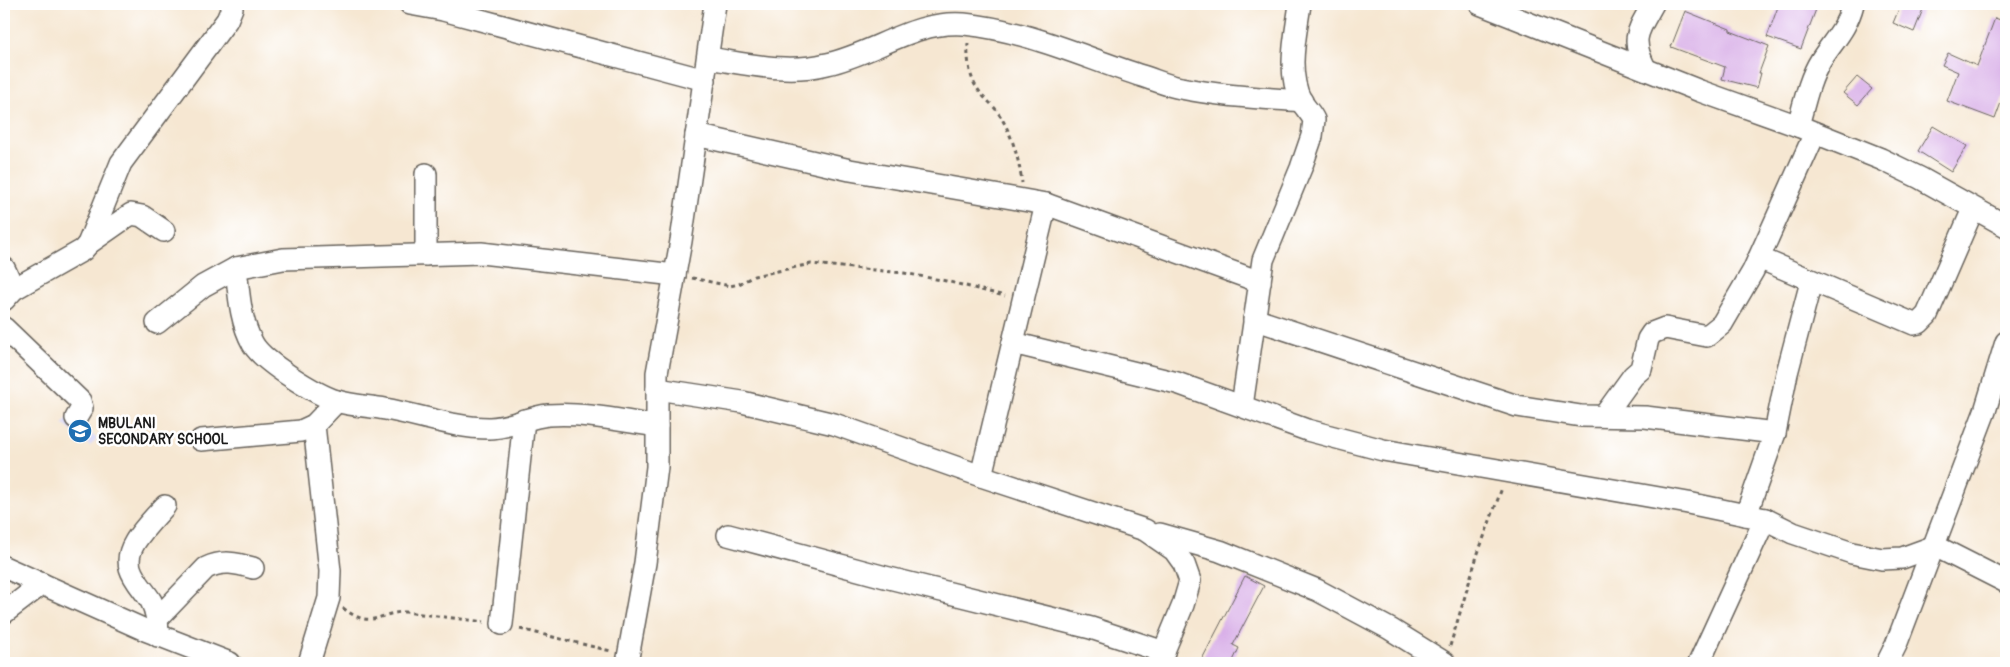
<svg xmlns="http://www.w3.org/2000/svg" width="2010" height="667" font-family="Pangolin,sans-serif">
  <rect width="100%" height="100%" fill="#fff"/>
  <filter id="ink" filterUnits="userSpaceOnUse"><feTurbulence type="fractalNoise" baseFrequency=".02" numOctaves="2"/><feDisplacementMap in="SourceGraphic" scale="10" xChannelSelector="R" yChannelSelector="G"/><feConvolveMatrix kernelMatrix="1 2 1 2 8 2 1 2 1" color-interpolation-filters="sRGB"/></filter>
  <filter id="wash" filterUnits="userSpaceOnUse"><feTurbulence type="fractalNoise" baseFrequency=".0096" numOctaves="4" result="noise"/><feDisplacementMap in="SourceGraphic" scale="20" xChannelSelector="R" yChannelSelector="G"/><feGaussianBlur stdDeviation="1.12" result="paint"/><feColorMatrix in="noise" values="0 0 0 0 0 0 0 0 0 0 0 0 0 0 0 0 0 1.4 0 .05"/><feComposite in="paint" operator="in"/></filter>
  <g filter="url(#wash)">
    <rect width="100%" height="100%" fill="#f6e7d2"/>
    <!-- built -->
    <path fill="#d7d7f8" d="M69,416L97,439L90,446L63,424Z"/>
    <g id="blocks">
      <!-- building -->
      <g fill="#d9b0e8">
        <path d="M1779,4H1818L1801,49L1767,37Z"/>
        <path d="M1901,4H1925L1914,32L1893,23Z"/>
        <path d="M1685,11L1730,29V31L1769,46L1759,73H1761L1757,88L1722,79L1725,67L1671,47Z"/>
        <path d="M1995,18L2006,22V89L1995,119L1947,101L1958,72L1942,65L1948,53L1977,66Z"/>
        <path d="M1857,77L1872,89L1858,105L1843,93Z"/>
        <path d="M1933,126L1967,146L1951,172L1918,151Z"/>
        <path d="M1245,576L1264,586L1233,645L1239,648L1232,663H1200Z"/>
      </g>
    </g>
  </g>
  <g filter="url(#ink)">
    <use href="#blocks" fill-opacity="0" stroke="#68635c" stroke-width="1"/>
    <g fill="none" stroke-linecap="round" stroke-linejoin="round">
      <!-- minor casing -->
      <g stroke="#68635c" stroke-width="24">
        <g id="minor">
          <path d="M410,4L443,10L705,80"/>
          <path d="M1480,4L1700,91L1798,126L1881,159L1920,178L2006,226"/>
          <path d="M708,58C748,64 787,74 827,64C874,54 914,20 964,24C1026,30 1083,57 1142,76C1155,80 1168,86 1181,88C1220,96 1262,98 1302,101"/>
          <path d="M1645,68C1630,38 1638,31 1653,4"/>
          <path d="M1798,126C1804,104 1809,79 1821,60C1834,40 1847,28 1853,4"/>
          <path d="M696,135L850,170L1046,204L1260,282"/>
          <path d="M426,174V255"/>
          <path d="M88,244L131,214L142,216L164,231"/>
          <path d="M1759,258L1914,324L1919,323L1927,315L1973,209"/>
          <path d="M4,268L14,289"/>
          <path d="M236,268C239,294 240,321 253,344C263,362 317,395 337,401C352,406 370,406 385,409C420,415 454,428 489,428C510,428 528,417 548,415C584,412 622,421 657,426"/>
          <path d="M4,300L14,289L83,250L88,244L121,163L227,20L232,8V4"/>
          <path d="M1254,319L1517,406L1581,416L1645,417L1775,433"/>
          <path d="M157,323L203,286L236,268L283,259L481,253L675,275"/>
          <path d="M4,328L80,401L82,408L76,418"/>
          <path d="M1013,343L1177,383L1307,430L1383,450L1688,503L1765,519L1793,533L1852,553L1882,559L1902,558L1935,546L2006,582"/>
          <path d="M657,389L742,402L834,424L981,476L1145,530L1174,550L1184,564L1190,581L1183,605L1159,663"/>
          <path d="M1242,406L1263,260L1301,168L1312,136L1314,120C1311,113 1305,108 1301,101C1286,71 1296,35 1300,4"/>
          <path d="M1604,416L1633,376L1641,369L1648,339L1652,333L1665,328L1707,336L1722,324L1753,271L1815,133"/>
          <path d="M201,440L301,431L314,425L337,401"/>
          <path d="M981,476L1046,204"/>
          <path d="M1746,515L1775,433L1787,373L1811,282"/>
          <path d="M1160,534L1220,551L1317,590L1390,629L1445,663"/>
          <path d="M728,535L885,577L1091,628L1164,652"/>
          <path d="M4,567L145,630L230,663"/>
          <path d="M4,613L42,584"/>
          <path d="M157,619L206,568C223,560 236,563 253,568"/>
          <path d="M502,624L524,420"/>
          <path d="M158,636C158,624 157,612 151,601C139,582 119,568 135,542C143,529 155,517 165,506"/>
          <path d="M309,663L329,598L330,571L314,425"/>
          <path d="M627,663L645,563L657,467V373L681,241L715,4"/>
          <path d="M1699,663L1765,519"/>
          <path d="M1887,663L1896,645L1985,411L2006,342"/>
        </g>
      </g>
      <!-- path -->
      <g stroke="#68635c" stroke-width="3" stroke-dasharray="4 4" stroke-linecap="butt">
        <path d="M968,43C967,56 969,77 977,88C983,98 993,104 999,114C1012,134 1019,159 1022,183"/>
        <path d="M692,278L730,286L739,284L754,276L811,264L904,273L946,281L1005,296"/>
        <path d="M343,608C373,631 377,612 406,612L484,622"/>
        <path d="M520,629L611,651"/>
        <path d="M1450,646L1477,556L1502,488"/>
      </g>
      <!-- minor -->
      <use href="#minor" stroke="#fff" stroke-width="21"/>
    </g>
  </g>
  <!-- icons -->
  <defs>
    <g id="school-disc" transform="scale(1.25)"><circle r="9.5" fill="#1f6fb2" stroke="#fff"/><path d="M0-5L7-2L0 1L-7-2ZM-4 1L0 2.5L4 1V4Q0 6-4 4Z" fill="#fff"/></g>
  </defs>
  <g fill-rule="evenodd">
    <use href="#school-disc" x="80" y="431"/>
  </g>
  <g text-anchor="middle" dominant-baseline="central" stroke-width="5" stroke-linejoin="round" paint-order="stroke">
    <!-- poi labels -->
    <g font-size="14" font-weight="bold" fill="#1c1c1c" stroke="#fff" text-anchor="start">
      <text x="98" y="423">MBULANI<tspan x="98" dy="16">SECONDARY SCHOOL</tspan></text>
    </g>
  </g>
  <!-- margin -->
  <rect width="2010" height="667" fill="none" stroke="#fff" stroke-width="20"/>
</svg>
